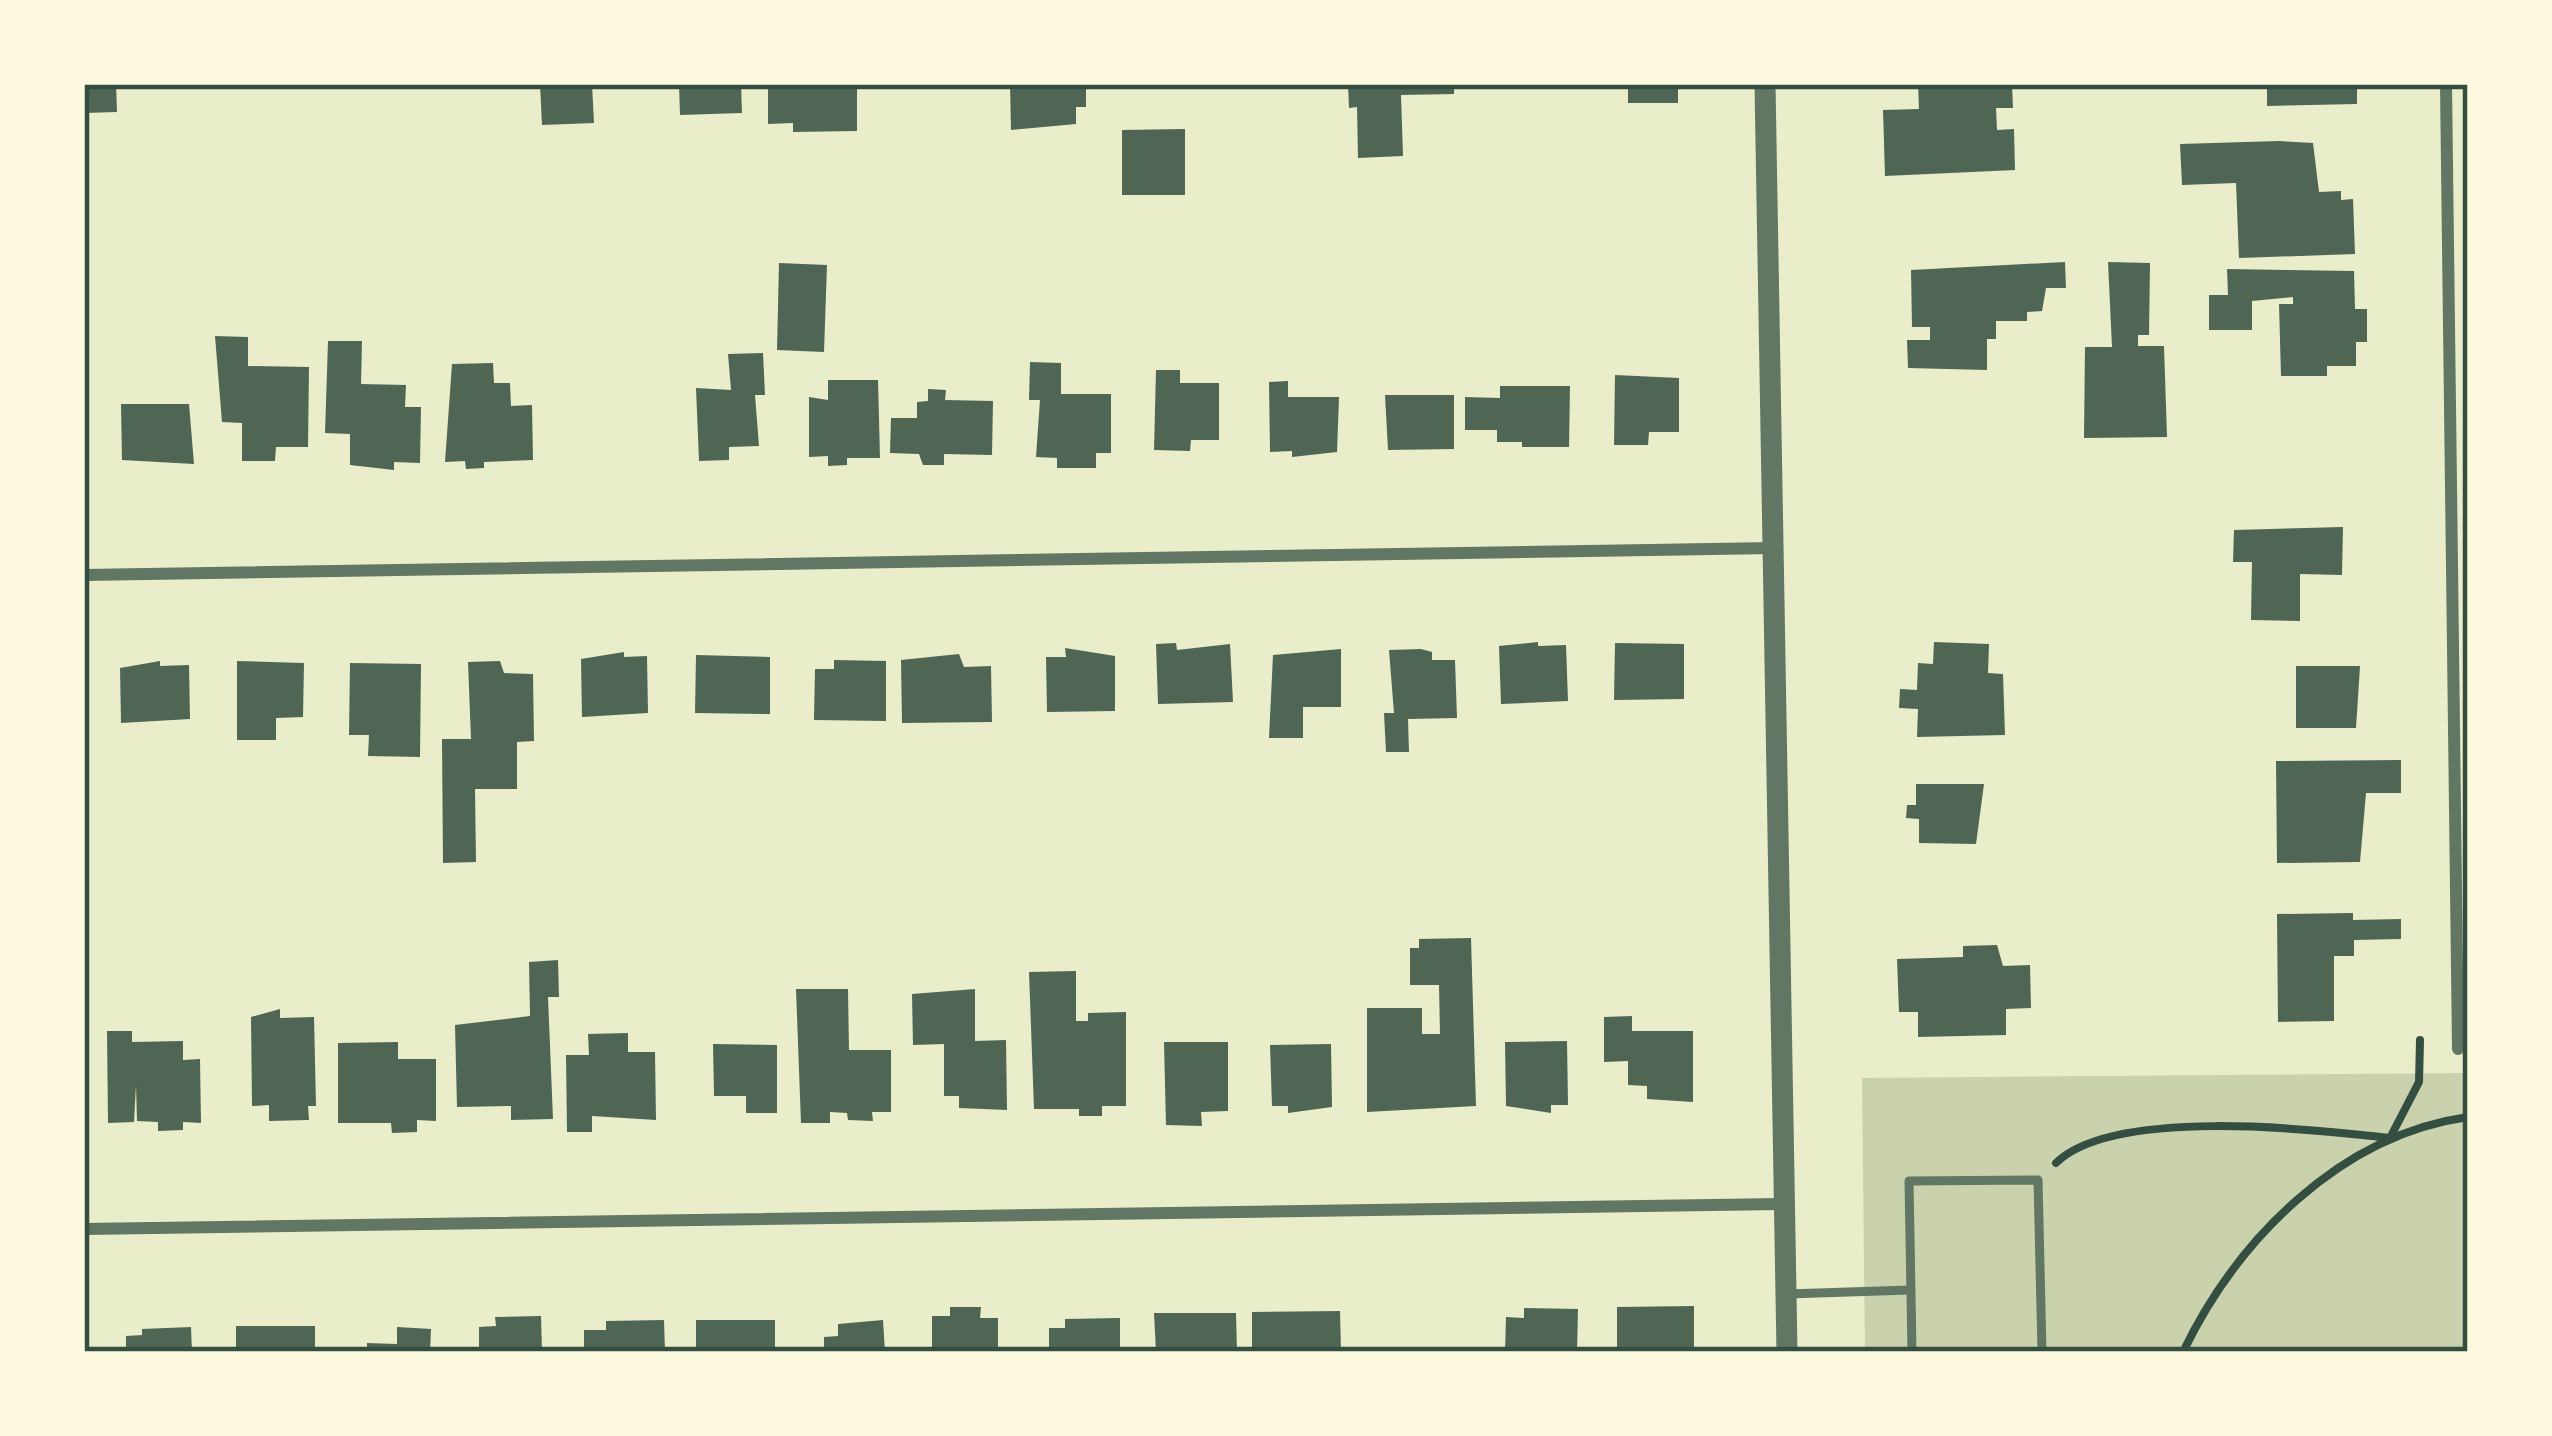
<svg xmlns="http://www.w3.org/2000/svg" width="2552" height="1436" font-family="'Golos Text',sans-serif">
  <rect width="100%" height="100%" fill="#e9edc9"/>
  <!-- green -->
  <path fill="#cad2ad" d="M2468,1073V1352H1865L1862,1078Z"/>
  <!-- building -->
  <g fill="#4f6655">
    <path d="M84,84H116L117,112L84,113Z"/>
    <path d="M540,84H592L594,123L542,125Z"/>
    <path d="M679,84H741L742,113L680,115Z"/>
    <path d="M768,84H857V131L793,132V123L768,124Z"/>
    <path d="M1010,84H1086V107H1076V124L1011,130Z"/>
    <path d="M1348,84H1454V94L1401,95L1403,156L1358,158L1357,107L1349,108Z"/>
    <rect x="1628" y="84" width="50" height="19"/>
    <path d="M1918,84H2012L2013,108H1996L1997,130L2014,129L2015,170L1885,176L1883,110L1919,109Z"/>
    <path d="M2267,84H2357V104L2267,106Z"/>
    <path d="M1185,129V195H1122V130Z"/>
    <path d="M2279,141L2313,143L2319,192L2341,191V200L2353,199L2355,254L2239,258L2236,183L2182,185L2180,144Z"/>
    <path d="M2065,262L2066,288H2046L2042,311L2027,312V321H1996V339H1987V370L1908,368L1907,340H1930V327H1912L1911,270Z"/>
    <path d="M2108,262L2150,263L2149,335H2138V346H2164L2167,437L2084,438L2085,347H2112Z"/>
    <path d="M779,263L827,265L824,352L777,350Z"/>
    <path d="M2227,269L2354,271L2355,309H2367V342H2356V366H2327V376H2281L2279,304H2293V297L2252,301V330H2209V295H2228Z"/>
    <path d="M215,336L248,337V366L309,367L308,447H276L275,461H242V423L222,422Z"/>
    <path d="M328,341H362L361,384L406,385L405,407H421L420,463L394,462V470L350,465V434L325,433Z"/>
    <path d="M763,353L765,395H755L759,446L729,447V460L699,461L696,388L731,390L728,354Z"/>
    <path d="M1030,362L1061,363V394H1111V453H1096V468H1057V458L1036,457L1040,400H1029Z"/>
    <path d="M493,363L494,383H510L511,406L532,405L533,460L484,462V468L466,469L465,461L445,462L452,364Z"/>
    <path d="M1156,370H1180V383H1219V440H1191L1190,451L1154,450Z"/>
    <path d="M1615,375L1679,378V432H1649L1648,445H1614Z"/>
    <path d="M828,380H878L880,458H847V465L828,466V456L809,457V397L828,400Z"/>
    <path d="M1288,381V397H1339L1337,452L1292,457V451L1270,452L1269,382Z"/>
    <path d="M1500,386H1570L1569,447H1522V442H1497V430H1465V397L1500,398Z"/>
    <path d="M928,389L946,390L945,400L993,401L992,455L944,454V465H923L919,454L890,453L891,418H917V402L928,401Z"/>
    <path d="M1385,395H1454V449L1388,450Z"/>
    <path d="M121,404H189L194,464L122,460Z"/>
    <path d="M2343,527L2342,575L2300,574V621L2251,620L2252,562H2233L2234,530Z"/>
    <path d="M1538,642V646L1566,645L1568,701L1501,704L1499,646Z"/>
    <path d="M1934,642L1989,644L1988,673L2003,674L2005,735L1917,737L1918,709L1899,708L1900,689L1917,690L1918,663L1933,664Z"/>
    <path d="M1176,643L1177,650L1230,644L1233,702L1158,704L1156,644Z"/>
    <path d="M1615,643L1684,644V699L1614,700Z"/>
    <path d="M1065,648L1115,656V711L1047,712L1046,657H1066Z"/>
    <path d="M1341,649V707H1303V738H1269L1273,655Z"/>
    <path d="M1421,649L1432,652V660H1455L1457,718L1408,719L1409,752H1386L1384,713H1394L1389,650Z"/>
    <path d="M624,652V657L647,656L648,713L582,717L581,659Z"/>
    <path d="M959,654L964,667L991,666L992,722L902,723L901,660Z"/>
    <path d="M696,655L770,657V714L695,713Z"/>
    <path d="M834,660L886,661V721L814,720L815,669H834Z"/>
    <path d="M160,661V666L189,665L190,719L121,723L120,668Z"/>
    <path d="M237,661L304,663L303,717L276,718V740H237Z"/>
    <path d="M500,661L504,673L533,674L534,741L517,742V789H475L476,862L443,863L442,739H471L468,662Z"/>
    <path d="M350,663L421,664L420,757L368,756L369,735H349Z"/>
    <path d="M2296,666H2360L2356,728H2296Z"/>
    <path d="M2401,760V793H2366L2360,862L2277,863L2276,761Z"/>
    <path d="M1916,784H1984L1976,844L1919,843V819L1906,818L1907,805H1916Z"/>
    <path d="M2353,913V920L2401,919V939L2354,940V956H2334V1021L2278,1022L2277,914Z"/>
    <path d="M1471,938L1476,1106L1367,1112V1008H1422V1034H1440L1439,985H1410V948H1419V939Z"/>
    <path d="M1997,945L2003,966L2030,965L2031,1008L2006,1009V1035L1918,1037V1012H1899L1897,959L1963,957V946Z"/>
    <path d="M558,960L559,997H548L553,1119L511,1120V1106L457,1107L455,1025L530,1016L529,962Z"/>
    <path d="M1076,971V1021H1088V1013L1126,1012V1106H1102V1116H1079V1109H1034L1029,972Z"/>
    <path d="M796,989H848L849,1050H891V1112H872L873,1121L848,1120L847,1113L830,1112V1123H801Z"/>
    <path d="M975,989V1041L1006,1040L1007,1110L959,1108V1096H944V1044L913,1045L912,994Z"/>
    <path d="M280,1009V1018L314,1017L316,1106H308L309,1120L269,1121V1105L252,1106L251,1017Z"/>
    <path d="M1632,1016V1031H1693V1102L1647,1099V1086L1628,1085V1061L1604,1062V1017Z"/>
    <path d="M107,1031H132V1042L183,1041V1060L200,1059L201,1123L183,1122V1130L158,1131V1122L137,1121L136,1085L134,1122L108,1123Z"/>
    <path d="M628,1033V1052H655L656,1120L592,1116V1132H567L566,1055H589L588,1034Z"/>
    <path d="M1567,1041L1568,1105H1551V1113L1506,1106L1505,1042Z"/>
    <path d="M398,1042V1059H436V1121L417,1120V1132L392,1133L391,1123H338V1043Z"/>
    <path d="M1164,1042H1228V1111L1201,1112L1202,1126L1166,1125Z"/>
    <path d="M713,1044L777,1045V1113H746V1096H714Z"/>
    <path d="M1331,1044L1332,1107L1288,1113V1106H1272L1270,1045Z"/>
    <path d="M1694,1306V1352H1617V1307Z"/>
    <path d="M950,1307H981L980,1318H998V1352H932V1316H950Z"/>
    <path d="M1524,1308L1578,1309L1577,1352H1505L1506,1317L1524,1318Z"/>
    <path d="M1340,1311L1341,1352H1252V1312Z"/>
    <path d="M1154,1313H1236L1237,1352H1156Z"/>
    <path d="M541,1316L542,1352H479V1327L496,1326L495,1317Z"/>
    <path d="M1120,1318V1352H1049V1328H1065V1319Z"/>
    <path d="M664,1320L665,1352H584V1330H606V1321Z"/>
    <rect x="696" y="1320" width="79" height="32"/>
    <path d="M883,1320L885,1352H824V1337L838,1336V1324Z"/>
    <rect x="236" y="1326" width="79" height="26"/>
    <path d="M191,1327L192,1352H126V1336L142,1335V1329Z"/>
    <path d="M397,1327L431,1329L430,1352H367V1343L397,1344Z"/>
  </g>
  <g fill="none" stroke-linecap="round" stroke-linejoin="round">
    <!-- path -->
    <g stroke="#344e41" stroke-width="8">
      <path d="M2056,1163C2113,1107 2312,1129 2390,1138L2419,1082L2420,1040"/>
      <path d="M2183,1352C2237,1240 2340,1135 2468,1117"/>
    </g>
    <!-- service -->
    <g stroke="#617663" stroke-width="9">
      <path d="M1787,1294L1910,1290"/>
      <path d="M1912,1352L1909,1181L2038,1180L2042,1352"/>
    </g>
    <!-- minor -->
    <g stroke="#617663" stroke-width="12">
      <path d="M2446,84L2458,1049"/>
      <path d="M84,575L1774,548"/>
      <path d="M84,1229L1785,1204"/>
    </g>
    <!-- tertiary -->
    <path stroke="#617663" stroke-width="21" d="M1765,84L1787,1352"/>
  </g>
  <!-- border -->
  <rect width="2552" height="1436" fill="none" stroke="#fefae0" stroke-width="174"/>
  <rect x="87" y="87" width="2378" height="1262" fill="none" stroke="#344e41" stroke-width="4.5"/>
</svg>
